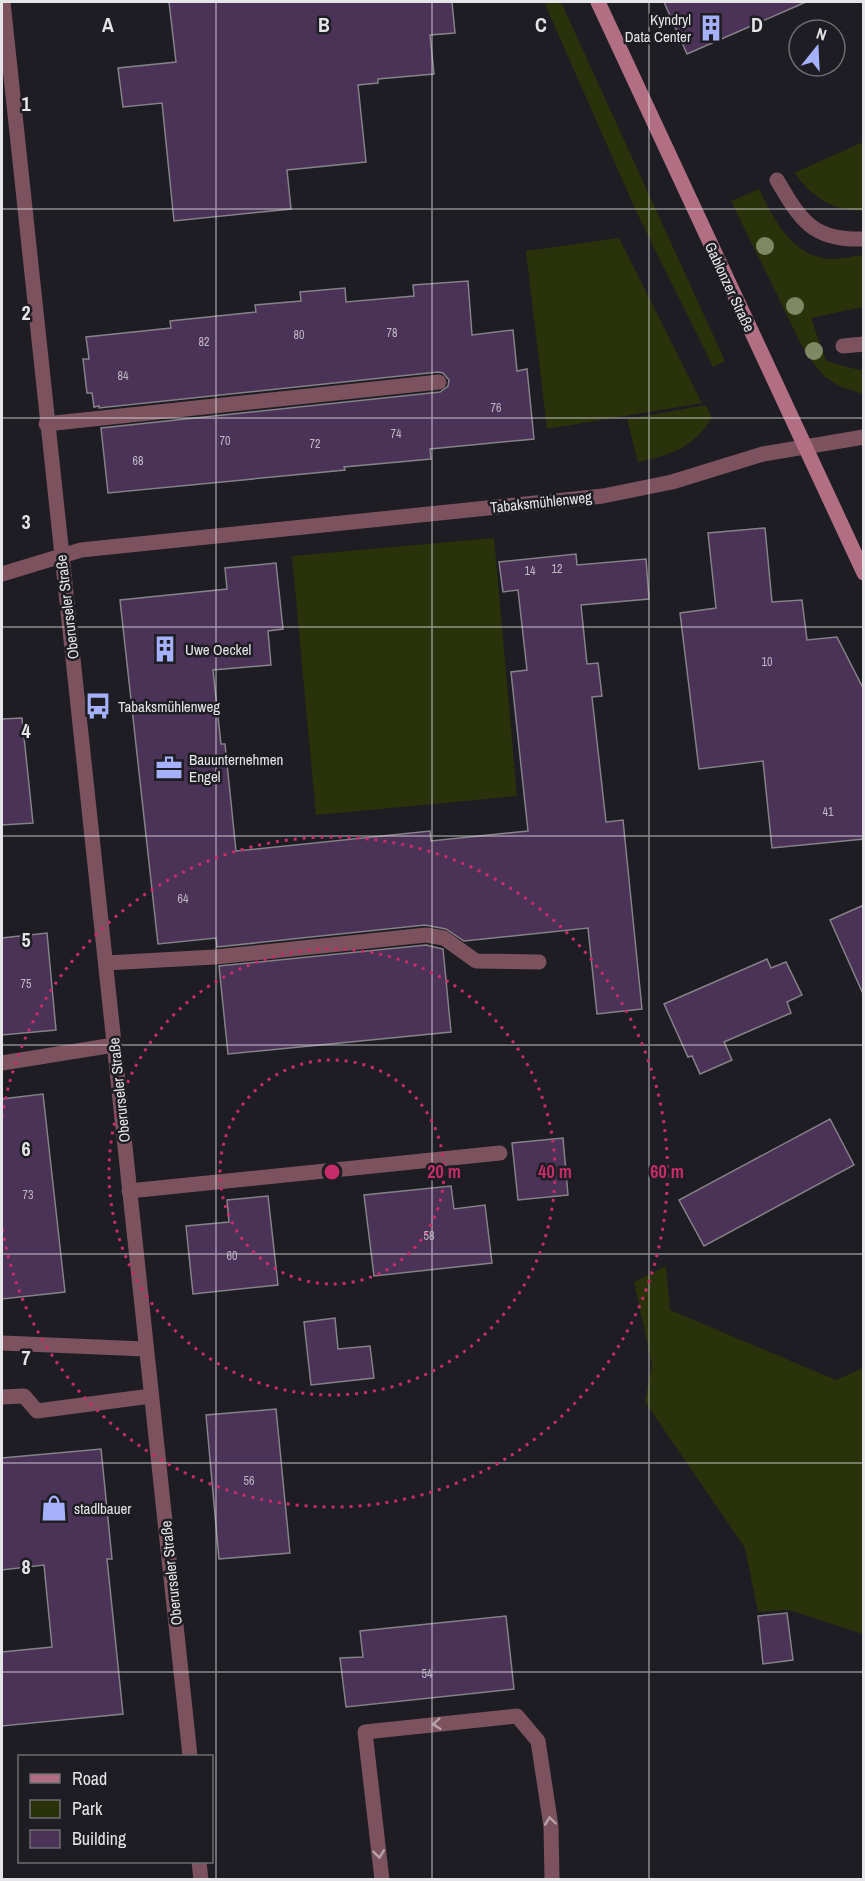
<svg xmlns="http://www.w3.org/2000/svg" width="865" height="1881" font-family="'Archivo Narrow',sans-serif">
  <rect width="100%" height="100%" fill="#1e1d23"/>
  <!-- green -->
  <g fill="#29320b">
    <path d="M544,2H561L725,361L713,367L637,213Z"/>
    <path d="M863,142V211C828,209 816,199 794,173Z"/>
    <path d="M759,189C774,219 791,256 830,259C841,259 853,256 863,255V307L811,318L826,361L863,371V394L839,386L825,377L806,354L731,201Z"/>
    <path d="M619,238L702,403L547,429L526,251Z"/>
    <path d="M706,405L712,418C691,449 673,454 638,462L627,419Z"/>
    <path d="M494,538L517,796L316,815L292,556Z"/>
    <path d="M666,1266L670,1310L836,1380L863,1368V1634L789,1610L758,1612L745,1548L645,1402L652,1365L634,1282Z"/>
  </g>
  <!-- building -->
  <g fill="#4b3257" stroke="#858188" stroke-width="1.5">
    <path d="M169,2H452L455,33L430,35L434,74L378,79V83L358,85L366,162L287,170L291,209L174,221L162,103L123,107L118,68L176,62Z"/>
    <path d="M664,2H806L687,54Z"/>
    <path d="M468,281L472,335L513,330L517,371L527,369L534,439L430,449L431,459L344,467L345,470L108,493L101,428L440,392L448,386L449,380L443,373L438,372L99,408V406L94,407L92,393H87L83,359H89L86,337L171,328L170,321L256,312L255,305L301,301L300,292L345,288L346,302L414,296L413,285Z"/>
    <path d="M765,528L772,602L802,600L807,640L837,637L864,690V839L772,848L763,761L699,769L680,613L716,608L708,533Z"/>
    <path d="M576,554L577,565L646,559L649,599L581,605L587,664L598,663L602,696L592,697L606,822L623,820L642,1009L597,1014L588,928L464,941L446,929L425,925L217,947L216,938L158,944L120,600L227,589L225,568L276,563L283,629L268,631L271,665L213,670L221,744H225L236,851L430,831L431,841L528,831L511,672L527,670L518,590L503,592L499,562Z"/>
    <path d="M22,718L33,823L2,825V719Z"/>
    <path d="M864,905V996L830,920Z"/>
    <path d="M47,933L56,1030L2,1035V938Z"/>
    <path d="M426,945L443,949L451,1032L228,1054L219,966Z"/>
    <path d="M767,959L771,968L786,962L802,995L787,1002L791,1013L724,1042L732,1060L700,1074L692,1056L688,1057L664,1004Z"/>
    <path d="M43,1094L65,1292L2,1299V1099Z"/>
    <path d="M830,1119L854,1165L704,1246L679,1200Z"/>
    <path d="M563,1138L568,1195L518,1200L512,1143Z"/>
    <path d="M451,1186L454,1209L485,1205L492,1263L374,1276L364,1195Z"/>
    <path d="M268,1196L278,1285L193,1294L186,1226L229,1222L227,1200Z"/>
    <path d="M335,1318L338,1349L370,1346L374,1378L311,1385L304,1322Z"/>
    <path d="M276,1409L290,1553L219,1559L206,1415Z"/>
    <path d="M101,1449L112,1559H107L123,1714L2,1726V1652L52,1647L44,1565L2,1570V1458Z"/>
    <path d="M787,1613L793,1660L763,1664L758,1616Z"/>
    <path d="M506,1616L514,1689L346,1707L340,1658L363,1657L360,1631Z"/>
  </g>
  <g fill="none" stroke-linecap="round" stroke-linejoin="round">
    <!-- service -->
    <g stroke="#7c525e" stroke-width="15">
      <path d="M777,180C801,221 813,241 864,239"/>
      <path d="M843,346L864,344"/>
      <path d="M106,963L215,957L426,935L444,938L476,961L539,962"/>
      <path d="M2,1063L114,1045"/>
      <path d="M129,1191L500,1153"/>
      <path d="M2,1343L145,1349"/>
      <path d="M2,1397L24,1396L37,1411L151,1396"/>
      <path d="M382,1880L365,1732L517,1716L538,1741L551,1826L552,1880"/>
    </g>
    <!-- minor -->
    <g stroke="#7c525e" stroke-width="15">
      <path d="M3,2L190,1756"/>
      <path d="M46,424L439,382"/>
      <path d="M2,574L81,550L603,496L672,482L763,454L864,437"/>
      <path d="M199,1862L201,1880"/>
    </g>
    <!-- secondary -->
    <path stroke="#b26f83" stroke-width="15" d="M598,2L864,573"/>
  </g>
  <!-- trees -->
  <g fill="#7e8963">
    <circle cx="765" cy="246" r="9"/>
    <circle cx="795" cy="306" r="9"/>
    <circle cx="814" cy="351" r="9"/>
  </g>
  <!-- one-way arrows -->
  <defs><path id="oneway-chevron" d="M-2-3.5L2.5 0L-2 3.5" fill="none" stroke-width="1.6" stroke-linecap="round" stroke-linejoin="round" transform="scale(1.5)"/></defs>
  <g stroke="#b6a2aa">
    <use href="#oneway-chevron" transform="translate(437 1724) rotate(174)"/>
    <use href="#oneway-chevron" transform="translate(550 1821) rotate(-97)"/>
    <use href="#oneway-chevron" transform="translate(379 1854) rotate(83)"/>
  </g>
  <!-- grid -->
  <path fill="none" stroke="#e5e4e8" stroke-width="1.5" stroke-opacity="0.55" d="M216,2V1880M432,2V1880M649,2V1880M2,209H864M2,418H864M2,627H864M2,836H864M2,1045H864M2,1254H864M2,1463H864M2,1672H864"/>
  <!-- distance rings -->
  <g fill="none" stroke="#c62c69" stroke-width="3" stroke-dasharray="3 6">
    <circle cx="332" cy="1172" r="112"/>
    <circle cx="332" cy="1172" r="223"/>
    <path d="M2 1117A335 335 0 1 1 2 1227"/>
  </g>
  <!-- icons -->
  <defs>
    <g id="building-bare" transform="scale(2.07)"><path d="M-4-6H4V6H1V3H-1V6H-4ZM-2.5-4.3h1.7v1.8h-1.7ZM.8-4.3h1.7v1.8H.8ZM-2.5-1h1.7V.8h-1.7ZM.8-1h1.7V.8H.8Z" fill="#a6b1fc" stroke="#1e1d23" stroke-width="2.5" paint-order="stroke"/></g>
    <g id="bus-bare" transform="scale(2.07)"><path d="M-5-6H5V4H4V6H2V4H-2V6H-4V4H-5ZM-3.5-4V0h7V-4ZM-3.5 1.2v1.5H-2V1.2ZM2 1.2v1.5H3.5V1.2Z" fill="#a6b1fc" stroke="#1e1d23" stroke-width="2.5" paint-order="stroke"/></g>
    <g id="office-bare" transform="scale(2.07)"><path d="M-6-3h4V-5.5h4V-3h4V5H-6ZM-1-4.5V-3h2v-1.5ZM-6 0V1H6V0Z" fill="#a6b1fc" stroke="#1e1d23" stroke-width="2.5" paint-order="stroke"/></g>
    <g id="shop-bare" transform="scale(2.07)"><path d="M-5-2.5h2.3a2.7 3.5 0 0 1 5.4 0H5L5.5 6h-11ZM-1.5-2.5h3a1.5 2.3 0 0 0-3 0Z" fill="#a6b1fc" stroke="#1e1d23" stroke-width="2.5" paint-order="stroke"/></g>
  </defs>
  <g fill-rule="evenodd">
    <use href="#building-bare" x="711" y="28"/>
    <use href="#building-bare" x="165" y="649"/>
    <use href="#bus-bare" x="98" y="706"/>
    <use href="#office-bare" x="169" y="768"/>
    <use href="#shop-bare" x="54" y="1508"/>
  </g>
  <g text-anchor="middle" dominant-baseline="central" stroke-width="5" stroke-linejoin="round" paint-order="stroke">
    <!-- number labels -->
    <g font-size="12" fill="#beb8c4">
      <text x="392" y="333">78</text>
      <text x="299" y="335">80</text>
      <text x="204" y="342">82</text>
      <text x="123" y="376">84</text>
      <text x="496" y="408">76</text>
      <text x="396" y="434">74</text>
      <text x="225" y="441">70</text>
      <text x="315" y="444">72</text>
      <text x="138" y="461">68</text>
      <text x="557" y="569">12</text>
      <text x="530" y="571">14</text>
      <text x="767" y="662">10</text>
      <text x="828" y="812">41</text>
      <text x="183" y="899">64</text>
      <text x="26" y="984">75</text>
      <text x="28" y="1195">73</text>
      <text x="429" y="1236">58</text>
      <text x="232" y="1256">60</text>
      <text x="249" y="1481">56</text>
      <text x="427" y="1674">54</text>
    </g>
    <!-- poi labels -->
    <g font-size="15" fill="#e5e4e8" stroke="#1e1d23" text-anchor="start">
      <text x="691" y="19" text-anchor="end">Kyndryl<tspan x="691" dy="17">Data Center</tspan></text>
      <text x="185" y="649">Uwe Oeckel</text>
      <text x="118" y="706">Tabaksmühlenweg</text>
      <text x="189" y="759">Bauunternehmen<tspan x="189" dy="17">Engel</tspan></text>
      <text x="74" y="1508">stadlbauer</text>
    </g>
    <!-- street labels -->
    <g font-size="15" fill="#e5e4e8" stroke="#1e1d23">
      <text transform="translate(730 287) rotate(65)">Gablonzer Straße</text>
      <text transform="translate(541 502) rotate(-6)">Tabaksmühlenweg</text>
      <text transform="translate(67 607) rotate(-97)">Oberurseler Straße</text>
      <text transform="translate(119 1090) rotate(-96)">Oberurseler Straße</text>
      <text transform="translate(171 1573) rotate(-96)">Oberurseler Straße</text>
    </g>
  </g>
  <g font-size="20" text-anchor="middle" font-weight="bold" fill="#e5e4e8" stroke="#1e1d23" stroke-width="5" stroke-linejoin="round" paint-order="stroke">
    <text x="108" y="32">A</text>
    <text x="324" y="32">B</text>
    <text x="541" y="32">C</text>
    <text x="757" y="32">D</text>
    <text x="26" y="111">1</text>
    <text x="26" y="320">2</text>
    <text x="26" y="529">3</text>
    <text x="26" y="738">4</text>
    <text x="26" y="947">5</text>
    <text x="26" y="1156">6</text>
    <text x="26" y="1365">7</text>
    <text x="26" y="1574">8</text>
  </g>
  <circle cx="332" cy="1172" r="9" fill="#c62c69" stroke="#1e1d23" stroke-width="3"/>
  <g font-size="18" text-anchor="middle" font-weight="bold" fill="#c62c69" stroke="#1e1d23" stroke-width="5" stroke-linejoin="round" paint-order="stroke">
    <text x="444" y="1178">20 m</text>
    <text x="555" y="1178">40 m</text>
    <text x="667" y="1178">60 m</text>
  </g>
  <!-- border -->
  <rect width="865" height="1881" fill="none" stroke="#e5e4e8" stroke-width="6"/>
  <!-- legend -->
  <rect x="18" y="1755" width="195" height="108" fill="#1e1d23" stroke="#6e6d72" stroke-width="1.5"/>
  <rect x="30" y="1774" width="30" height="9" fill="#b26f83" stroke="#6e6d72" stroke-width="1.5"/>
  <text x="72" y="1785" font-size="18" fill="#e5e4e8">Road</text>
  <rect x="30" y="1800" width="30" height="18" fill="#29320b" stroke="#6e6d72" stroke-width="1.5"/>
  <text x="72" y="1815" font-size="18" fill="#e5e4e8">Park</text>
  <rect x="30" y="1830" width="30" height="18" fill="#4b3257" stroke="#6e6d72" stroke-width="1.5"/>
  <text x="72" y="1845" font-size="18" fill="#e5e4e8">Building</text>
  <!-- north arrow -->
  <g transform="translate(817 48) rotate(18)"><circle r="28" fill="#1e1d23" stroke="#6e6d72" stroke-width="1.5"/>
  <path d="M0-4.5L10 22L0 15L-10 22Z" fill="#a6b1fc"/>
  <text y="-9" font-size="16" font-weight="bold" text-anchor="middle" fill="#e5e4e8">N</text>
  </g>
</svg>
